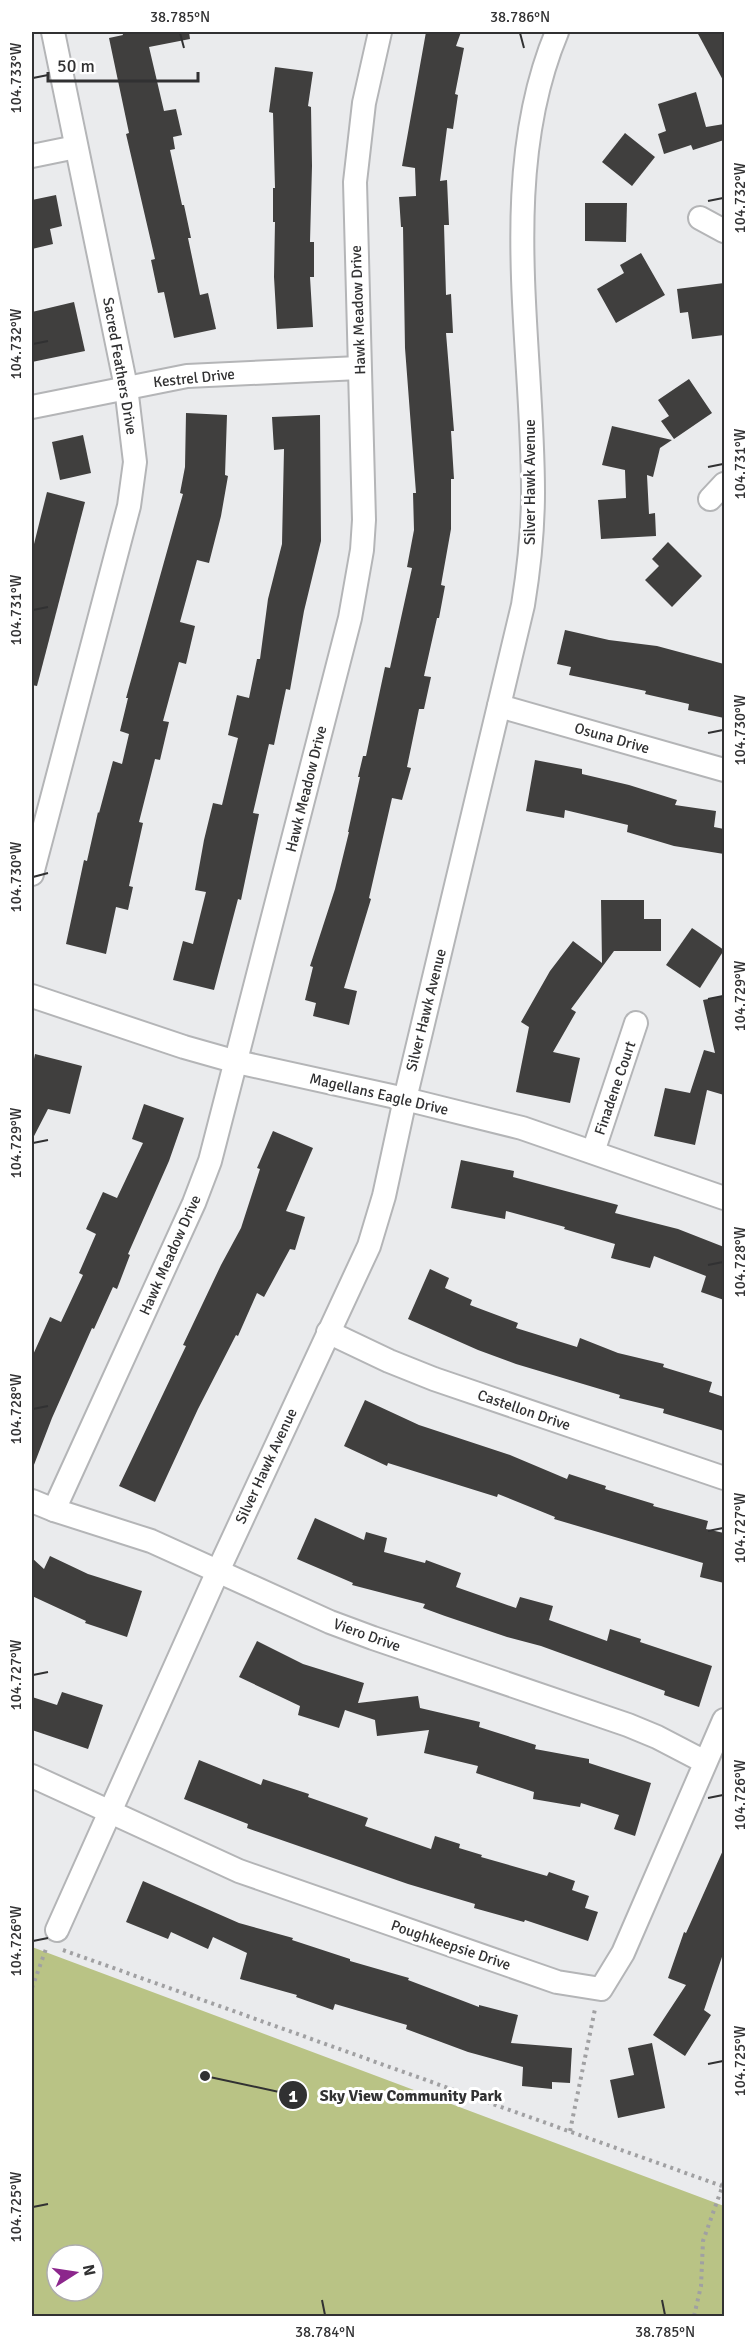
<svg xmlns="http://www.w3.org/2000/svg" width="756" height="2348" font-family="Signika,sans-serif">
  <rect width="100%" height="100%" fill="#eaebed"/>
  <!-- green -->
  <path fill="#b9c385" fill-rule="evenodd" d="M32,1947L724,2206V2316H32ZM57,2255H93V2291H57Z"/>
  <!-- building -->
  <g fill="#403f3e">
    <path d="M122,32H189L190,39L149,47L164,111L176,109L182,135L173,137L175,149L170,150L182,205H184L191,238H188L200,295L208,293L216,329L174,338L164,292L158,293L151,260L155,259L126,134L129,133L109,38L123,35Z"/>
    <path d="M426,32H461L456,46L464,48L455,94L458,95L453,129L447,128L440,181L447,180L449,225H444L446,295L451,294L453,333H446L454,431H451L454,479H451V529L441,585L445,586L439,618H437L424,676L431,677L424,709H419L407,767L411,768L402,800L392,798L369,898L371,899L344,988L357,991L349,1025L313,1016L316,1003L305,1000L313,967L310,966L335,889L349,832H348L360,777H358L363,756H366L385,667L390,668L412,568L407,567L414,530L413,493H416L405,348L403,227H401L399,197L416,196L415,168L402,166Z"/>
    <path d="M697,32H724V82Z"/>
    <path d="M275,67L313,72L308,106L311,107L312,166L310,242H314V277H310L313,327L277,329L274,277L275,222H273V188H275L273,113L269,112Z"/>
    <path d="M696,92L706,127L724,124V140L693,150L691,145L664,154L658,134L666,131L658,104Z"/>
    <path d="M625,133L655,157L632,186L602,162Z"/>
    <path d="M56,195L62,226L50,229L53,244L32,249V200Z"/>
    <path d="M585,203H627L626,242L585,241Z"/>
    <path d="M641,253L665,295L616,323L597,289L624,273L620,265Z"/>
    <path d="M724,283V335L692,339L688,312L680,313L677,289Z"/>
    <path d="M74,302L85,351L32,362V312Z"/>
    <path d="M689,379L712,413L674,439L661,421L669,416L658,400Z"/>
    <path d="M186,413L227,415L225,475L228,476L221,516L209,563L197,560L180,622L195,626L186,664L179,662L163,721L169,722L160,760L155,759L139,822L143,823L129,886L133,887L128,910L116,907L106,954L66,944L84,860L87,861L98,812L99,813L113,761L122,764L129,734L120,731L128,698H126L183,494L180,493L185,467Z"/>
    <path d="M320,415L321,541L304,611L290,690L286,689L274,745L269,744L253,813L259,814L241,900L238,899L214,990L173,980L183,941L193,944L206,892L195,890L204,840L213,803L222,805L238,738L228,735L237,695L249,698L257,659H260L268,599L282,544L284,449L274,450L272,417Z"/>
    <path d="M612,426L672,440L660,448L653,477L647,475L649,514L655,513L656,536L601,539L598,500L626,498L625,470L602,465Z"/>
    <path d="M83,435L91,473L60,480L52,442Z"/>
    <path d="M47,492L85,502L37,686L32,685V552Z"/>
    <path d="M668,542L702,576L672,607L645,580L659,566L652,559Z"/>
    <path d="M565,630L609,640L657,646L724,664V718L688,710L689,704L645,694L646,691L569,675L571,667L557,664Z"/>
    <path d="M535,760L582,769V774L629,785L677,800L675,805L716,811L714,827L724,829V854L674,846L627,832L628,825L565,810L564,818L526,811Z"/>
    <path d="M601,900H644V919H661V951H614L571,1009L576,1012L553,1052L580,1058L570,1103L516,1092L529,1027L521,1022L550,971L573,941L602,963Z"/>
    <path d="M692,928L724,950L700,988L666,965Z"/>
    <path d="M724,996V1095L707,1090L695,1145L654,1136L665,1088L690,1093L704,1050L715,1053L703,1000Z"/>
    <path d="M35,1054L82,1066L70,1114L48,1109L32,1140V1069Z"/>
    <path d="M144,1104L184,1118L169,1161L128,1254L130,1255L117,1289L113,1287L94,1329L92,1328L52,1418L32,1470V1357L50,1317L61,1322L83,1275L79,1273L96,1234L86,1229L103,1192L117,1198L143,1143L132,1139Z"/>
    <path d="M273,1131L313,1148L286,1211L305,1217L295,1250L290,1249L264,1297L257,1293L238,1336L236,1335L198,1409L155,1502L119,1486L186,1346L183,1345L221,1265L241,1228L260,1169L257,1168Z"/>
    <path d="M461,1160L514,1171L513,1177L618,1205L615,1213L678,1229L724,1247V1300L701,1292L706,1276L654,1256L650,1268L611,1258L615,1244L564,1229L565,1227L506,1211L505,1219L451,1208Z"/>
    <path d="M430,1269L449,1278L445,1288L472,1300L470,1305L518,1323L516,1328L577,1347L580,1338L618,1353L664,1364L663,1367L712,1382L709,1392L724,1397V1431L663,1413L664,1409L619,1398L620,1395L516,1364L478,1350L408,1319Z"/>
    <path d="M365,1400L419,1425L510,1455L567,1479L569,1474L606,1486L605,1489L654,1504L653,1506L708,1521L706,1529L724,1533V1583L700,1577L703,1563L554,1519L555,1517L498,1494L497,1497L388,1463L387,1466L344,1446Z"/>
    <path d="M315,1518L364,1540L366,1532L387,1538L384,1552L425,1563L426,1560L461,1573L456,1587L516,1608L520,1597L553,1606L549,1620L607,1641L610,1629L641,1639L640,1642L712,1666L699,1707L664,1695L665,1691L541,1646L507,1637L445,1616L423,1608L425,1604L352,1585L353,1583L297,1559Z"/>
    <path d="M50,1556L88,1574L142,1591L127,1637L85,1623L86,1621L32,1596V1558L44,1569Z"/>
    <path d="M257,1641L303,1664L364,1683L358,1703L418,1696L420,1708L480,1722L479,1727L536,1745L535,1749L589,1759V1763L651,1783L635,1836L614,1829L619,1815L581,1803L580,1807L533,1799L534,1792L476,1773L478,1766L424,1753L429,1730L377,1736L375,1720L345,1710L339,1728L298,1715L300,1706L239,1677Z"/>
    <path d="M62,1692L103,1705L88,1749L32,1730V1697L57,1705Z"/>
    <path d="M199,1760L261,1785L263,1779L309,1794L308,1797L368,1818L365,1826L431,1849L435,1836L460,1844L459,1848L482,1855L481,1857L547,1876L549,1872L575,1881L572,1890L589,1896L585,1908L598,1912L588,1941L525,1920L524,1922L474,1908L475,1904L408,1884L247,1828L248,1824L184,1799Z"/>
    <path d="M724,1848V1951L704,2010L711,2015L685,2056L653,2035L686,1985L668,1978L684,1932L686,1933Z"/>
    <path d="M143,1881L239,1923L293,1938L292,1940L350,1959V1961L409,1978L408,1980L479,2007V2005L518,2015L511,2043L572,2048L570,2083L552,2082V2089L522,2086L523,2067L468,2052L406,2029L407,2025L335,2004L333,2010L296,1997L297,1995L240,1979L247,1953L213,1937L208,1949L171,1932L168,1939L126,1922Z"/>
    <path d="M652,2043L665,2108L618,2118L610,2080L634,2075L628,2048Z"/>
  </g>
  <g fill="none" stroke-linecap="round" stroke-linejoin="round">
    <!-- minor casing -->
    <g stroke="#b4b5b7" stroke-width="26">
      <g id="minor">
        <path d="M32,156L76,147"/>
        <path d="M700,218L724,231"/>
        <path d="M32,407L187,376L359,368"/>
        <path d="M710,499L724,484"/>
        <path d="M499,706L724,770"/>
        <path d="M32,874L129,506L135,462L126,387L53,32"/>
        <path d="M32,996L184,1047L237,1062L405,1099L522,1128L724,1198"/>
        <path d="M593,1152L636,1023"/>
        <path d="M328,1332L389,1361L434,1379L724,1478"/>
        <path d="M32,1501L54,1510L151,1541L330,1622L373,1638L628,1725L657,1737L705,1762"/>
        <path d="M54,1510L194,1203L210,1161L350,618L362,550L364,520L355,182L364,103L380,32"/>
        <path d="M32,1776L239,1871L557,1982L601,1989L623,1953L724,1720"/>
        <path d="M57,1930L218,1571L369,1246L384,1196L405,1099L523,605C529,568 533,530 533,492C533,341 497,175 557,32"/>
      </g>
    </g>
    <!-- path -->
    <g stroke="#a0a0a2" stroke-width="4" stroke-dasharray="3 4.5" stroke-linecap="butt">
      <path d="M63,1950L722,2186"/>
      <path d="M32,1988L47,1946"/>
      <path d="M570,2131L595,2009"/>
      <path d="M694,2316L701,2286L703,2241L724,2182"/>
    </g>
    <!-- minor -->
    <use href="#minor" stroke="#fff" stroke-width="22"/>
  </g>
  <!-- ticks -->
  <path fill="none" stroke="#313132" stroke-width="2" d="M180,33L184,48M520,33L524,48M33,78L48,75M708,201L723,198M33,344L48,341M708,467L723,464M33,610L48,607M708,733L723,730M33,877L48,873M708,999L723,996M33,1143L48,1140M708,1265L723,1262M33,1409L48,1406M708,1531L723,1528M33,1675L48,1672M708,1798L723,1795M33,1941L48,1938M708,2064L723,2061M33,2207L48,2204M322,2300L325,2315M662,2300L665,2315"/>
  <g text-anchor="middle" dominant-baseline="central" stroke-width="6" stroke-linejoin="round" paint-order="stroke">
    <!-- street labels -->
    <g font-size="15" fill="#313132" stroke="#fff">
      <text transform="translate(358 310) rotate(-92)">Hawk Meadow Drive</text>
      <text transform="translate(120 366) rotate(80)">Sacred Feathers Drive</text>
      <text transform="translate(194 378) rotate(-6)">Kestrel Drive</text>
      <text transform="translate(530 482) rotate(-90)">Silver Hawk Avenue</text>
      <text transform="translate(612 738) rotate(16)">Osuna Drive</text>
      <text transform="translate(306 789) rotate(-76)">Hawk Meadow Drive</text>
      <text transform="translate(426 1010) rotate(-76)">Silver Hawk Avenue</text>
      <text transform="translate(615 1088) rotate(-71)">Finadene Court</text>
      <text transform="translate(379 1094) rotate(13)">Magellans Eagle Drive</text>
      <text transform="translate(170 1255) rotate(-66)">Hawk Meadow Drive</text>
      <text transform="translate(524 1410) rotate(19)">Castellon Drive</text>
      <text transform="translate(266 1466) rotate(-65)">Silver Hawk Avenue</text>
      <text transform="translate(367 1635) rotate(20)">Viero Drive</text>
      <text transform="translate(451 1945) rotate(19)">Poughkeepsie Drive</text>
    </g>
  </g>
  <!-- callouts -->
  <path fill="none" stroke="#313132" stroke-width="2" d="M205 2076L293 2095"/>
  <g fill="#313132" stroke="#fff" stroke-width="2">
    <circle cx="205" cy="2076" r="6"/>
    <circle cx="293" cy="2095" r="15"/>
  </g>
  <g font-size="18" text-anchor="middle" font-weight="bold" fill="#fff">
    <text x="293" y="2102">1</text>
  </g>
  <g font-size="16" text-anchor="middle" font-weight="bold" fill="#313132" stroke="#fff" stroke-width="6" stroke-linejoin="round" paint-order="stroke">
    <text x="411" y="2101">Sky View Community Park</text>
  </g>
  <!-- border -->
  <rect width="756" height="2348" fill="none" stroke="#ffffff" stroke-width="66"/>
  <!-- north arrow -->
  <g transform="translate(75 2273) rotate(78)"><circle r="28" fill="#ffffff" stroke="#adadad" stroke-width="1.5"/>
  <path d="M0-4.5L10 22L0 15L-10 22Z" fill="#8c268c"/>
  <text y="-9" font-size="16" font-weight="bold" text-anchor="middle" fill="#313132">N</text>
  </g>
  <!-- scale -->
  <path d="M48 72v9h150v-9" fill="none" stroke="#313132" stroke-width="3"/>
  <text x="57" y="72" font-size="18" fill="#313132" stroke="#ffffff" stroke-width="4.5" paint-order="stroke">50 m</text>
  <rect x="33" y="33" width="690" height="2282" fill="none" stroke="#313132" stroke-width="2"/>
  <g font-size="15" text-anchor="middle" fill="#313132">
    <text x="180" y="22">38.785°N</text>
    <text x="520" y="22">38.786°N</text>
    <text transform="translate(16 78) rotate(-90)" y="5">104.733°W</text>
    <text transform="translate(740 198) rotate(-90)" y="5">104.732°W</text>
    <text transform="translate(16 344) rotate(-90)" y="5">104.732°W</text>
    <text transform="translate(740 464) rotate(-90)" y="5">104.731°W</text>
    <text transform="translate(16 610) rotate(-90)" y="5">104.731°W</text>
    <text transform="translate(740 730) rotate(-90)" y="5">104.730°W</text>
    <text transform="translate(16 877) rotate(-90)" y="5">104.730°W</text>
    <text transform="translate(740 996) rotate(-90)" y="5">104.729°W</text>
    <text transform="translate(16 1143) rotate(-90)" y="5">104.729°W</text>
    <text transform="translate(740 1262) rotate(-90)" y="5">104.728°W</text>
    <text transform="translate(16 1409) rotate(-90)" y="5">104.728°W</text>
    <text transform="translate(740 1528) rotate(-90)" y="5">104.727°W</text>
    <text transform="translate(16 1675) rotate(-90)" y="5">104.727°W</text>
    <text transform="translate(740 1795) rotate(-90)" y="5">104.726°W</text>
    <text transform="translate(16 1941) rotate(-90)" y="5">104.726°W</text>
    <text transform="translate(740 2061) rotate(-90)" y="5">104.725°W</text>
    <text transform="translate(16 2207) rotate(-90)" y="5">104.725°W</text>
    <text x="325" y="2337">38.784°N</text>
    <text x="665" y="2337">38.785°N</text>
  </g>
</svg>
